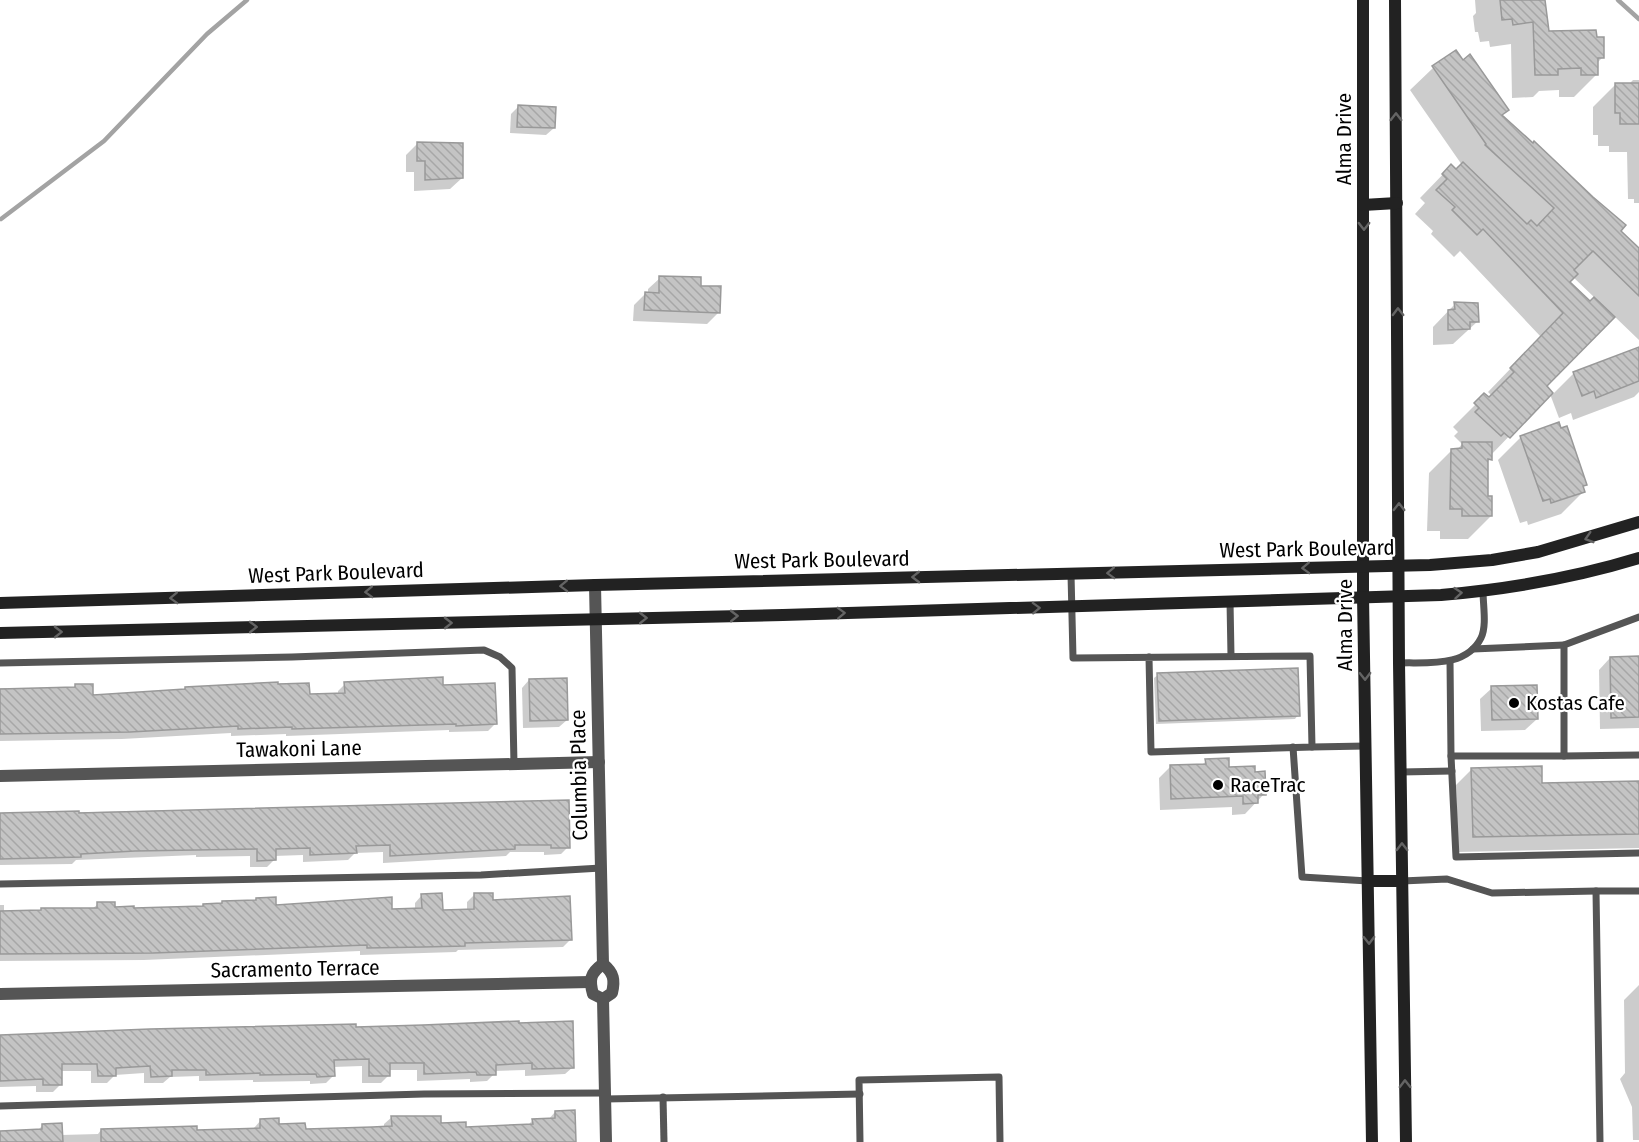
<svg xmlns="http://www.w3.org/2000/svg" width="1639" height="1142" font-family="'Fira Sans Condensed',sans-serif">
  <defs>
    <pattern id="building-back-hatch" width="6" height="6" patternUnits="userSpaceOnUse" patternTransform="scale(1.5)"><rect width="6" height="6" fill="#c4c4c4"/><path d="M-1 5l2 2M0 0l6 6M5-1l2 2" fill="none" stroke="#a7a7a7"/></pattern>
  </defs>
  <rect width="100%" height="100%" fill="#fff"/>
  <!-- shadow -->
  <g fill="#0003" fill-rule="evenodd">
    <path d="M1475,0H1544L1548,33L1603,57L1597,63V74L1574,97H1559V90L1539,91L1533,97L1512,98L1511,44L1490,47L1489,41L1480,42L1478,32H1475L1473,16L1476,13Z"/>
    <path d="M1455,52L1501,116L1639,250V340L1614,316L1545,386L1553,394L1574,373L1639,349V392L1634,397L1573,420L1571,413L1559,418L1550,394L1490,456V459L1486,463L1487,497L1491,516L1468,539H1440V531H1427L1429,473L1452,450H1457L1462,444L1454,436L1458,432L1453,427L1485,395L1489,399L1492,396L1488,392L1541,337L1460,251L1454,257L1431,234L1433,231L1415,214L1425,203L1420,198L1451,166L1457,171L1462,165L1410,90L1433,68ZM1573,277L1595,298L1590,303L1568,282Z"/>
    <path d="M1633,80H1639V203H1634V199H1628L1627,152H1609V146H1598V135H1593V107L1616,84L1628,85Z"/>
    <path d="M518,107L554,128L546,135L510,133L511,114Z"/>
    <path d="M417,144L462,178L450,189L414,191V172H406V155Z"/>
    <path d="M660,278L699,287L719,312L707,324L633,321L634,305L645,294H648V289Z"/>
    <path d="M1455,304L1478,321L1453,344L1433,345V327Z"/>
    <path d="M1521,437L1586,485L1582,488L1584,491L1561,514L1528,525L1527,521L1520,523L1498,460Z"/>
    <path d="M1610,658H1639V728L1600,729L1599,670Z"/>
    <path d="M1158,675L1298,715L1295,719L1156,724L1154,678Z"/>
    <path d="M529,680L567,720L559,727L523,728L522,688Z"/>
    <path d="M345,684L495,724L488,731L449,732V730L286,736V734L231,736V733L122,739L0,741V688H7V691L73,688L75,686L92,696L182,691L185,688L308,696L338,695V691Z"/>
    <path d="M1492,688L1537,719L1525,730L1481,731L1480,699Z"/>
    <path d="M1206,761L1228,769L1254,773L1264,794L1245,814L1232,815V807L1160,810L1159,778L1170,767L1201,766Z"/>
    <path d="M1472,769L1541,785L1639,783V848L1458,852L1456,785Z"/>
    <path d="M567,802L568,847L561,854L544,855V852H510L506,856L383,863V852L355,853L348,860L303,862V855L274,856V860L267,867H250V856L196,857V855L76,860L72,864L0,865V814Z"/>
    <path d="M422,895L442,912L467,911V902L474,895L492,901L570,940L563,947L458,950L456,952L360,955V951L144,960L0,961V905H4V913L92,909L98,904L114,908L133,910L275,906L391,911L415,910V903Z"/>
    <path d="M1639,985V1140H1633L1632,1107L1620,1079L1625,1073L1624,1000Z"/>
    <path d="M354,1028L573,1067L565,1074L525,1076V1070L494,1071V1074L487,1081L470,1082V1079L417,1081V1070H389V1075L381,1083H362V1066L333,1067V1076L326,1083L310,1084V1081L253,1082V1080L199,1081V1076L170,1077L163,1083H144V1073L115,1075L107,1083H91V1071H60L61,1084L53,1092H36V1086L0,1087V1037Z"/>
    <path d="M555,1112L575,1142H0V1132L37,1131L43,1125L61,1135L98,1134L101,1130L196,1131L253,1129L261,1120L277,1126L304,1130L384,1128V1124L392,1117L465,1128L527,1126L533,1120H548Z"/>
  </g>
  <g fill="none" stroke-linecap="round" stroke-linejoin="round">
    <!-- stream -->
    <g stroke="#a3a3a3" stroke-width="4.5">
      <path d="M1618,0L1639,19"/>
      <path d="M1,219L104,141L207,34L247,0"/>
    </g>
  </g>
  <!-- building -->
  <g fill="url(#building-back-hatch)" stroke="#999" stroke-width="1.5">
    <path d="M1500,0H1545L1549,31L1596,30L1597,37H1604V58H1598V75H1581V68L1558,69V75H1535L1533,22L1513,25L1512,19L1502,20Z"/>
    <path d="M1456,50L1463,60L1470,54L1509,110L1502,115L1533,143L1534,141L1593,197L1626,225L1621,231L1639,248V296L1593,251L1574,270L1578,274L1570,282L1590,301L1594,297L1615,317L1547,386L1553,393L1510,438L1504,433L1501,436L1475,412L1479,408L1474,403L1484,393L1489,397L1514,372L1510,368L1563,313L1483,229L1477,235L1452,210L1455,207L1436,190L1447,179L1442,174L1451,164L1456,169L1463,162L1527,224L1531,220L1537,226L1554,208L1485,145L1486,144L1432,66Z"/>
    <path d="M1615,83H1639V124H1620V113H1615Z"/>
    <path d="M518,105L556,107L555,128L517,127Z"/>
    <path d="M417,142L463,143V178L425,180V161H417Z"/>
    <path d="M659,276L701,277V286H721L720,313L644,310L645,292L659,293Z"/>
    <path d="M1454,302L1478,303L1479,322H1470V329L1448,330V310L1455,309Z"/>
    <path d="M1639,347V381L1596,398L1594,391L1582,396L1573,372Z"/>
    <path d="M1559,422L1561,428L1567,426L1587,485L1583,486L1585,492L1551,503L1550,499L1543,501L1520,436Z"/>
    <path d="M1462,442H1492V460L1488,459V496H1492V516H1462V509H1450L1451,449L1462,448Z"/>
    <path d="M1639,656V717L1611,718L1610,657Z"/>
    <path d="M1298,668L1300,716L1159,721L1157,673Z"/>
    <path d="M443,677V685L495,683L497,724L456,726V724L292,729V727L238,729V726L130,732L0,734V689L75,687V684H93V695L185,689V687L278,682V684L309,683L310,694L345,693L344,682Z"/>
    <path d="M567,678L568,720L530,721L529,679Z"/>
    <path d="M1537,685L1538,719L1492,720L1491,686Z"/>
    <path d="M1229,758V767L1255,766V772L1265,771L1266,795H1258V803L1243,804V796L1171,799L1170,765L1206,764L1205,759Z"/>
    <path d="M1542,766V783L1639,781V834L1473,837L1471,768Z"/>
    <path d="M569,800L570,848H551V845H515V849L390,856V845L356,846L357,853L310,855V848L276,849V860L257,861V849L135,851L81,854V857L0,859V813L79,811V813Z"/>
    <path d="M442,893L443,910L474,909V893H493V900L570,896L572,940L465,943V946L423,947L367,948V945L153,953L0,954V911L41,910V908H97V902H115V907L134,906V908L203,906V904L222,903V901L256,900V898L276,897V905L392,897V909L422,908L421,894Z"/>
    <path d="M519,1021V1023L573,1021L574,1068L532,1069V1063L496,1065V1075H477L476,1072L424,1074V1063H390V1076H369V1059L334,1060L335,1076L317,1077L316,1074L260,1075V1073L206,1075V1070H172V1076L151,1077L150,1066L116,1068V1076H98L97,1064H62V1085H43V1079L0,1081V1035L150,1029L356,1024V1027L423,1025Z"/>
    <path d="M575,1110L576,1142H101V1129L197,1126V1130L260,1128V1119L279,1118V1124L305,1123L306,1129L372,1127L392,1126L391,1116H441V1123L466,1122V1127L533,1124L532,1119L555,1118V1111Z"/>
    <path d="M62,1123L63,1142H0V1131L42,1129V1124Z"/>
  </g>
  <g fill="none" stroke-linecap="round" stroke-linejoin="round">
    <!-- service -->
    <g stroke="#555" stroke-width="7">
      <path d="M1071,574L1073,658L1310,656L1312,747L1151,752L1149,657"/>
      <path d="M1230,601L1231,656"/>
      <path d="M1639,617L1564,645V756L1639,755"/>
      <path d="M1473,649L1564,645"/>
      <path d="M1450,661L1451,756"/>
      <path d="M0,663L292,657L484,650L500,657L512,668L514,764"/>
      <path d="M1399,663C1427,662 1466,668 1481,638C1487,626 1483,605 1483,591"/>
      <path d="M1293,747L1302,877L1368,881"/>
      <path d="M1312,747L1366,746"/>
      <path d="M1564,756H1451L1456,857L1639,853"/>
      <path d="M1401,772L1452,771"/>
      <path d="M1402,881L1447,879L1492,893L1596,891"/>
      <path d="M0,884L481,875L601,868"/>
      <path d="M663,1097L664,1142"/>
      <path d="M605,1099L860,1094"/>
      <path d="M0,1106L424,1094L605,1093"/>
      <path d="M860,1142L859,1080L999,1077L1000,1142"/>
      <path d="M1600,1142L1596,891H1639"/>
    </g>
    <!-- minor -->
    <g stroke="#555" stroke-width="12">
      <path d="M0,776L599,762"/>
      <path d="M0,994L590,982"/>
    </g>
    <!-- tertiary -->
    <g stroke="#555" stroke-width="12">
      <path d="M595,585L603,964"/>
      <path d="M603,964C590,973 589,980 593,994L603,999"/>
      <path d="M603,964C614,973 615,980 612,993L603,999"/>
      <path d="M603,999L606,1142"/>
    </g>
    <!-- secondary -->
    <g stroke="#222" stroke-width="12">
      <path d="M1363,0V596L1372,1142"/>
      <path d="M1395,0L1399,663L1406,1142"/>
      <path d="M1363,205L1397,203"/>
      <path d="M0,603L595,585L1430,565L1492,560L1538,552L1639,522"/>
      <path d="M0,633L783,615L1441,595C1509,589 1574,578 1639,558"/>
      <path d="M1368,881H1402"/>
    </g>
  </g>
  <!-- one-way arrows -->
  <defs><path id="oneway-chevron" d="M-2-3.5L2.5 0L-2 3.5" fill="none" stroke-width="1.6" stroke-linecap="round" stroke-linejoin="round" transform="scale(1.5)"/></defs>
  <g stroke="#646464">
    <use href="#oneway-chevron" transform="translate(1396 117) rotate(-90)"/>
    <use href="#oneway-chevron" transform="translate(1364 226) rotate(90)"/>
    <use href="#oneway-chevron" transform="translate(1398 312) rotate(-91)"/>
    <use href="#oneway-chevron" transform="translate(1399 507) rotate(-90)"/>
    <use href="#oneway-chevron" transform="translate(1589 538) rotate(163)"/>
    <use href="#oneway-chevron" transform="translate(1306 568) rotate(178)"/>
    <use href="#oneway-chevron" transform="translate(1111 573) rotate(178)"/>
    <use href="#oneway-chevron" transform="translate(916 577) rotate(179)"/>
    <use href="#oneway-chevron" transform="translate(564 586) rotate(178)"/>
    <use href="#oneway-chevron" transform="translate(369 592) rotate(178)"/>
    <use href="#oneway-chevron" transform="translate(1458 593) rotate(-5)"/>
    <use href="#oneway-chevron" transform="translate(174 598) rotate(178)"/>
    <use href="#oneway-chevron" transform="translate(1036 608) rotate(-2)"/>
    <use href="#oneway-chevron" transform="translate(841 613) rotate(-2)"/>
    <use href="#oneway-chevron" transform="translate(734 616) rotate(-1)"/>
    <use href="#oneway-chevron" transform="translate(643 618) rotate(-1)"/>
    <use href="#oneway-chevron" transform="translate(448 623) rotate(-1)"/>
    <use href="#oneway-chevron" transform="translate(253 627) rotate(-1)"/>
    <use href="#oneway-chevron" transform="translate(58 632) rotate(-1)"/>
    <use href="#oneway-chevron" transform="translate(1365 676) rotate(89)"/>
    <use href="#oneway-chevron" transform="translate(1402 847) rotate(-91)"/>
    <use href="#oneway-chevron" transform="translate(1369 940) rotate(89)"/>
    <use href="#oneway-chevron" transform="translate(1405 1084) rotate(-91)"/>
  </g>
  <!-- markers -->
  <g fill="#000" stroke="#fff" stroke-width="2">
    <circle cx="1514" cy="703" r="6"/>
    <circle cx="1218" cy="785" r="6"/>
  </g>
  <g text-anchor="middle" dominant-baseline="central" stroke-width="4.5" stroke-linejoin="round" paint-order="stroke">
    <!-- street labels -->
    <g font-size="21" fill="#000" stroke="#fff">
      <text transform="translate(1344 139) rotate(-90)">Alma Drive</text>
      <text transform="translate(1307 549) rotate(-1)">West Park Boulevard</text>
      <text transform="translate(822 560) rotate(-1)">West Park Boulevard</text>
      <text transform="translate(336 573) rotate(-2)">West Park Boulevard</text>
      <text transform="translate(1345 625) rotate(-90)">Alma Drive</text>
      <text transform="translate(299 749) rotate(-1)">Tawakoni Lane</text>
      <text transform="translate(579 775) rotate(-91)">Columbia Place</text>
      <text transform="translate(295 969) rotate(-1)">Sacramento Terrace</text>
    </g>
    <!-- poi labels -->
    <g font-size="21" fill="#000" stroke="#fff" text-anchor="start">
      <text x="1526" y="703">Kostas Cafe</text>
      <text x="1230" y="785">RaceTrac</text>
    </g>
  </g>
</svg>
